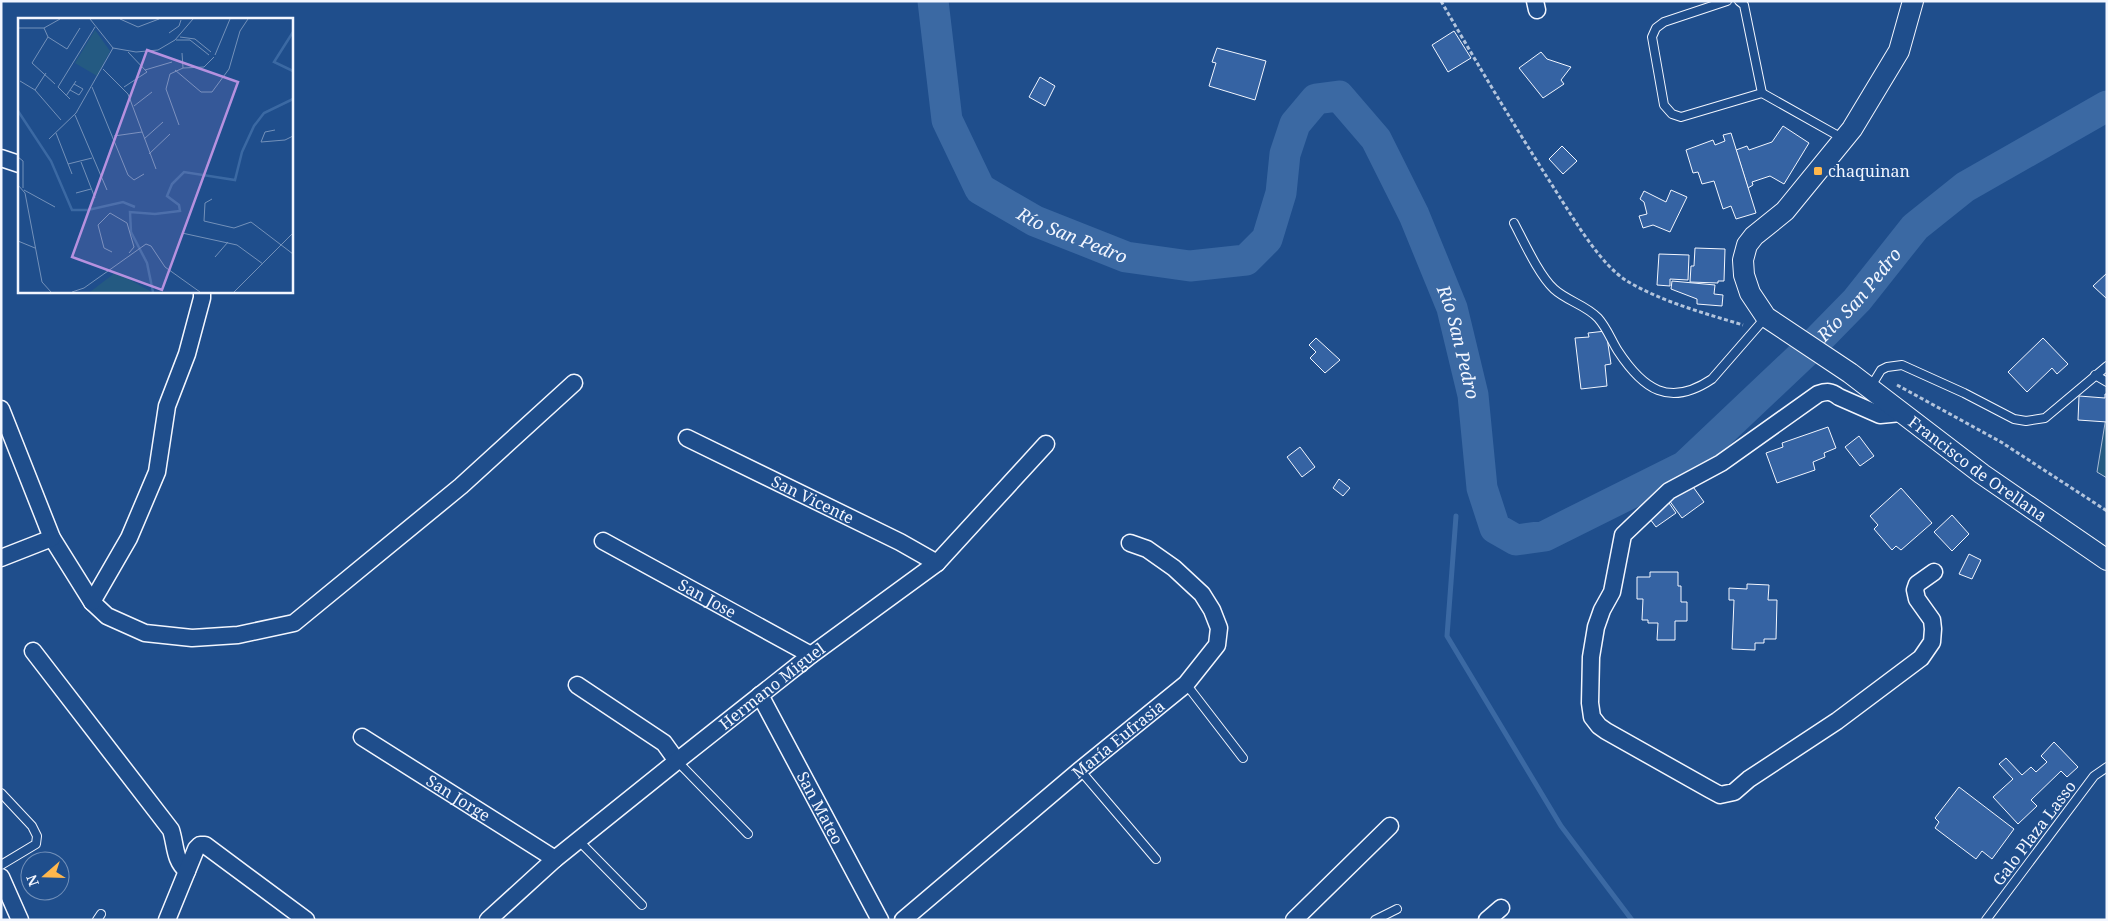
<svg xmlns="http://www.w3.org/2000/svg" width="2108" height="921" font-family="'Noto Serif',serif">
  <rect width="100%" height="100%" fill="#1f4e8c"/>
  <!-- green -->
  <path fill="#245a82" stroke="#a8bbd7" d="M2107,411V478L2097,472Z"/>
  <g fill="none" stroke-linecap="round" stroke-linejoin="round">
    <!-- stream -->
    <path stroke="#3b69a3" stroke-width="5" d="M1456,516L1447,636L1561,826L1632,920"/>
    <!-- river -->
    <path stroke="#3b69a3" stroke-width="31" id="s1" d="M933,1L947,120L980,189L1035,221L1126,257L1190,266L1246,260L1267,239L1281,193L1285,154L1295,124L1316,99L1339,96L1376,139L1414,215L1452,308L1473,395L1482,488L1495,528L1516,540L1545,536L1685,466L1813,345L1857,300L1915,227L1965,187L2107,106"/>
  </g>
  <!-- building -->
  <g fill="#3563a3" stroke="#f2f6ff">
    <path d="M1454,31L1471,58L1448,72L1432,45Z"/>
    <path d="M1217,48L1266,61L1255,100L1209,86L1216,63L1212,62Z"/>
    <path d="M1541,52L1547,59L1571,67L1561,80L1564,84L1543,98L1519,68Z"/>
    <path d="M1040,77L1055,86L1045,106L1029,97Z"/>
    <path d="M1783,126L1809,143L1784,184L1770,176L1752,182L1753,185L1748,188L1736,150L1747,146L1749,150L1772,142Z"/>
    <path d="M1731,133L1756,213L1736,219L1731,206L1723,209L1714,181L1702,184L1698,172L1693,173L1686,150L1713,140L1715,145L1725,141L1723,135Z"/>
    <path d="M1562,146L1577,161L1563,174L1549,159Z"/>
    <path d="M1671,190L1687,197L1670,232L1653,225L1643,228L1639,216L1647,214L1644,202L1640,199L1644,191L1666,202Z"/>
    <path d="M1695,248L1725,249L1724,281H1718V283L1690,282L1691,266H1694Z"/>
    <path d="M1659,254L1689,255L1688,280L1670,279V286L1657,285Z"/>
    <path d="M2107,273V299L2093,286Z"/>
    <path d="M1672,281L1715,285L1714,294L1723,295L1722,306L1697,304V299L1671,289Z"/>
    <path d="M1606,331L1611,364L1605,365L1607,386L1581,389L1575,338L1589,337L1588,333Z"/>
    <path d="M1316,338L1340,360L1325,373L1310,358L1316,352L1309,345Z"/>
    <path d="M2043,338L2068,364L2057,374L2052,368L2027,392L2008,372Z"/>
    <path d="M2105,394H2107V422L2078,420L2079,396L2105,398Z"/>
    <path d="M1828,427L1836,448L1824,453L1825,457L1813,462L1815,470L1777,483L1766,453L1783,447L1782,443Z"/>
    <path d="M1859,436L1874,456L1860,466L1845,447Z"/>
    <path d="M1300,447L1315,467L1302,477L1287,457Z"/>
    <path d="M1339,479L1350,488L1343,496L1333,488Z"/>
    <path d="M1691,484L1704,502L1682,518L1669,500Z"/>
    <path d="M1901,488L1932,523L1901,550L1896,546L1892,550L1874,529L1878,525L1870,516Z"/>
    <path d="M1667,500L1676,513L1656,527L1647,515Z"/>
    <path d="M1952,515L1969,534L1952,551L1934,532Z"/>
    <path d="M1969,554L1981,560L1972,579L1959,574Z"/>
    <path d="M1650,572H1678V586H1681V602H1687V621H1675V640H1657L1658,623H1648V620H1642L1643,599H1637V577H1650Z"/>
    <path d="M1747,584L1769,585L1768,600H1777L1776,639H1764V643H1755V650L1732,649L1734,600H1729V588L1747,589Z"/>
    <path d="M2054,742L2078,767L2067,777L2061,771L2031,800L2037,806L2018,824L1993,797L2013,779L1999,764L2006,758L2022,775L2031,767L2036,772L2047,762L2041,756Z"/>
    <path d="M1959,787L2014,829L1992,859L1982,851L1976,859L1935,828L1939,822L1935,818Z"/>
  </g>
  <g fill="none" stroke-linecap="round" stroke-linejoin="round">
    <!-- service casing -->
    <g stroke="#f2f6ff" stroke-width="10">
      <g id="service">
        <path d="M1727,1L1664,22L1656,28L1652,37L1664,105L1672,114L1681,117L1762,93L1842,138"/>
        <path d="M1739,1L1744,5L1762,93"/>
        <path d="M1514,223C1524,242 1539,275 1554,289C1567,301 1586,305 1598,318C1607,328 1611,340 1618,351C1643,389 1669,408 1712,379L1766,317"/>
        <path d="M2095,375L2107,382"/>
        <path d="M1870,388L1881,370L1887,367L1902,365L1964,393L2014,419L2026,421L2045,418L2107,366"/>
        <path d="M1186,684L1243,758"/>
        <path d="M677,761L748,834"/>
        <path d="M1080,770L1156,859"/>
        <path d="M1,793L32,826L37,836L36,844L1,865"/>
        <path d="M579,841L642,905"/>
        <path d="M97,920L101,914"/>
        <path d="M1375,920L1397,909"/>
        <path d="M1986,920L2094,776L2107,767"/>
      </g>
    </g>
    <!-- minor casing -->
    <g stroke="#f2f6ff" stroke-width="19">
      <g id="minor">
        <path d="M1535,1L1537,10"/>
        <path d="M1,158L19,164"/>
        <path d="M1,409L52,538L92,602L107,616L145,633L192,638L238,635L294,623L461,486L574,383"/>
        <path d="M1901,413L1880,415L1839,397C1831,391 1827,391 1818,394L1721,463L1669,491L1623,535L1612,592L1602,610L1596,627L1591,657L1590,703L1592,717L1599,726L1606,731L1709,789L1720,795L1734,792L1749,779L1837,721L1921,658L1932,642L1933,629L1932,620L1917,599L1915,590L1917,584L1934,572"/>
        <path id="s2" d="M687,438L900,542L937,563"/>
        <path id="s3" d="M603,541L811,655"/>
        <path d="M1,558L52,538"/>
        <path d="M92,602L129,538L157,472L167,406L187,354L202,298V291"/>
        <path d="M33,651L171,830C176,846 174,860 187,871"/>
        <path d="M577,685L664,743L677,761"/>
        <path id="s4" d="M760,695L880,920"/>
        <path id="s5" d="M362,737L555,859"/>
        <path d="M1,877L20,920"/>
        <path d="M167,920L196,849L200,845H205L306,920"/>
        <path id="s6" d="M488,920L555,859L677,761L811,655L937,563L1046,444"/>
        <path id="s7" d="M903,920L1080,770L1186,684L1217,645L1219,628L1212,610L1202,594L1174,568L1147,549L1130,543"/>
        <path d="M1294,920L1390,826"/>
        <path d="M1487,920L1501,908"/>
      </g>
    </g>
    <!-- tertiary casing -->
    <g stroke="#f2f6ff" stroke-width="22">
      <g id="tertiary">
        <path id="s8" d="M1913,1L1899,51L1852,129L1785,211L1754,236L1747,245L1743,260L1744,275L1750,293L1766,317L1850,373L1982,474L2107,560"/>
      </g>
    </g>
    <!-- path -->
    <g stroke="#b3c4dc" stroke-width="3" stroke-dasharray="4 2.5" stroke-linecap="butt">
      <path d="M1441,1C1479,67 1518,132 1559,196C1575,221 1601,265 1627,281C1662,302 1704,313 1743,325"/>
      <path d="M1897,385L2001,442L2107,511"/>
    </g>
    <!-- service -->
    <use href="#service" stroke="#1f4e8c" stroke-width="8"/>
    <!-- minor -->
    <use href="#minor" stroke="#1f4e8c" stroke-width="16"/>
    <!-- tertiary -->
    <use href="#tertiary" stroke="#1f4e8c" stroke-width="20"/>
  </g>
  <!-- markers -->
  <rect fill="#ffb74d" stroke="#1f4e8c" stroke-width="2" x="1813" y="166" width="10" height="10" rx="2.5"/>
  <g text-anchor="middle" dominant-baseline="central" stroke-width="4" stroke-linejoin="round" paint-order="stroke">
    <!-- poi labels -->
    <g font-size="16" fill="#f2f6ff" stroke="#1f4e8c" text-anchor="start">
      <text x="1828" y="171">chaquinan</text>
    </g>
    <!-- street labels -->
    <g font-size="16" fill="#f2f6ff" stroke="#1f4e8c">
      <text stroke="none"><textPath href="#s8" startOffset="639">Francisco de Orellana</textPath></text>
      <text stroke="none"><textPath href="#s2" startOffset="140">San Vicente</textPath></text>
      <text stroke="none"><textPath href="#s3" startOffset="119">San Jose</textPath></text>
      <text stroke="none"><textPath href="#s6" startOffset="368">Hermano Miguel</textPath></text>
      <text stroke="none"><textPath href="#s7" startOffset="281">María Eufrasia</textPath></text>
      <text stroke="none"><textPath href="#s5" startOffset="114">San Jorge</textPath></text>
      <text stroke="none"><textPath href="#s4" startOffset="128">San Mateo</textPath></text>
      <text transform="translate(2034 833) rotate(-53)">Galo Plaza Lasso</text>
    </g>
    <!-- water labels -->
    <g font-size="18" font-style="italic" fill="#f2f6ff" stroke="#1f4e8c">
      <text stroke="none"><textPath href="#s1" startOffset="300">Río San Pedro</textPath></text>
      <text stroke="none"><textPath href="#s1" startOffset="1605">Río San Pedro</textPath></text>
      <text stroke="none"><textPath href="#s1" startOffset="960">Río San Pedro</textPath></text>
    </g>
  </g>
  <!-- overview -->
  <g transform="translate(18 18)">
    <rect width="275" height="275" fill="#1f4e8c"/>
    <path d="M77,12L92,33L79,58L57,45ZM98,254L132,273V274H72Z" fill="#245a82"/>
    <path fill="none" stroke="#3b69a3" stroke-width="2.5" d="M275,14L256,44L275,53M0,93L33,143L54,192H70L105,184L117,189M135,274L129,245L113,214L112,194L137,196L162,193L161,187L149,178L154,166L166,154L217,162L224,134L236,108L246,95L275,81"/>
    <path fill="none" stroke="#7391ba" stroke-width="1" d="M72,1L95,30L118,34L140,32L157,22L175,1M102,1L120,9L141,1M0,10H26L42,1M26,10L30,19L49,31L62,10M151,15L161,8L163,2M30,19L14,45L37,66M162,19L177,21L193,34M158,22H172L191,37M164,35L165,50M197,37L212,1M85,51L110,76L138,151M127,52L154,44M157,52L183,74H194L211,51L222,13L230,1M28,55L17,72L43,102M2,63L17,72M74,69L110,157L116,162L126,156M106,69L129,54L110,34M52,72L61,77L65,71L56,66M48,78L58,63M52,81L40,69L77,9M116,88L134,74M57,97L89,172M161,107L148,71L152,56L165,50L186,49L196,39M257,112L247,114L243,124L267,122L275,118M38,115L54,156M96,118L124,114M31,121L58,95L95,30M126,121L145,104M131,136L152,116M0,139L5,143V170M63,144L77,180M50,146L74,140M0,167L7,175L24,264L33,274M6,172L37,189M58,175L73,171M194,181L187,185L186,203L216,210L233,204L275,236M164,215L219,227L245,246M0,223L17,230M94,234L86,230L80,207L92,195L109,205L116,229L111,235M197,239L210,224M54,274L66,270L128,226L133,228L147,249L182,274M216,274L275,215"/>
    <path fill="#b691df" fill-opacity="0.15" stroke="#b691df" stroke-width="2.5" d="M129,32L220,64L144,272L54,239Z"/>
    <rect width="275" height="275" fill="none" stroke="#f2f6ff" stroke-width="2.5"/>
  </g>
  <!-- border -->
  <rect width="2108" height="921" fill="none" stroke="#f2f6ff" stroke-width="5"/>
  <!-- north arrow -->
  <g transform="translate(45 876) rotate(250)"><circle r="24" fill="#1f4e8c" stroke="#7391ba"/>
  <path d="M0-4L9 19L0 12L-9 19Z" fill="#ffb74d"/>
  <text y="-8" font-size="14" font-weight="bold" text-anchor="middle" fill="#f2f6ff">N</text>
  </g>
</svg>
